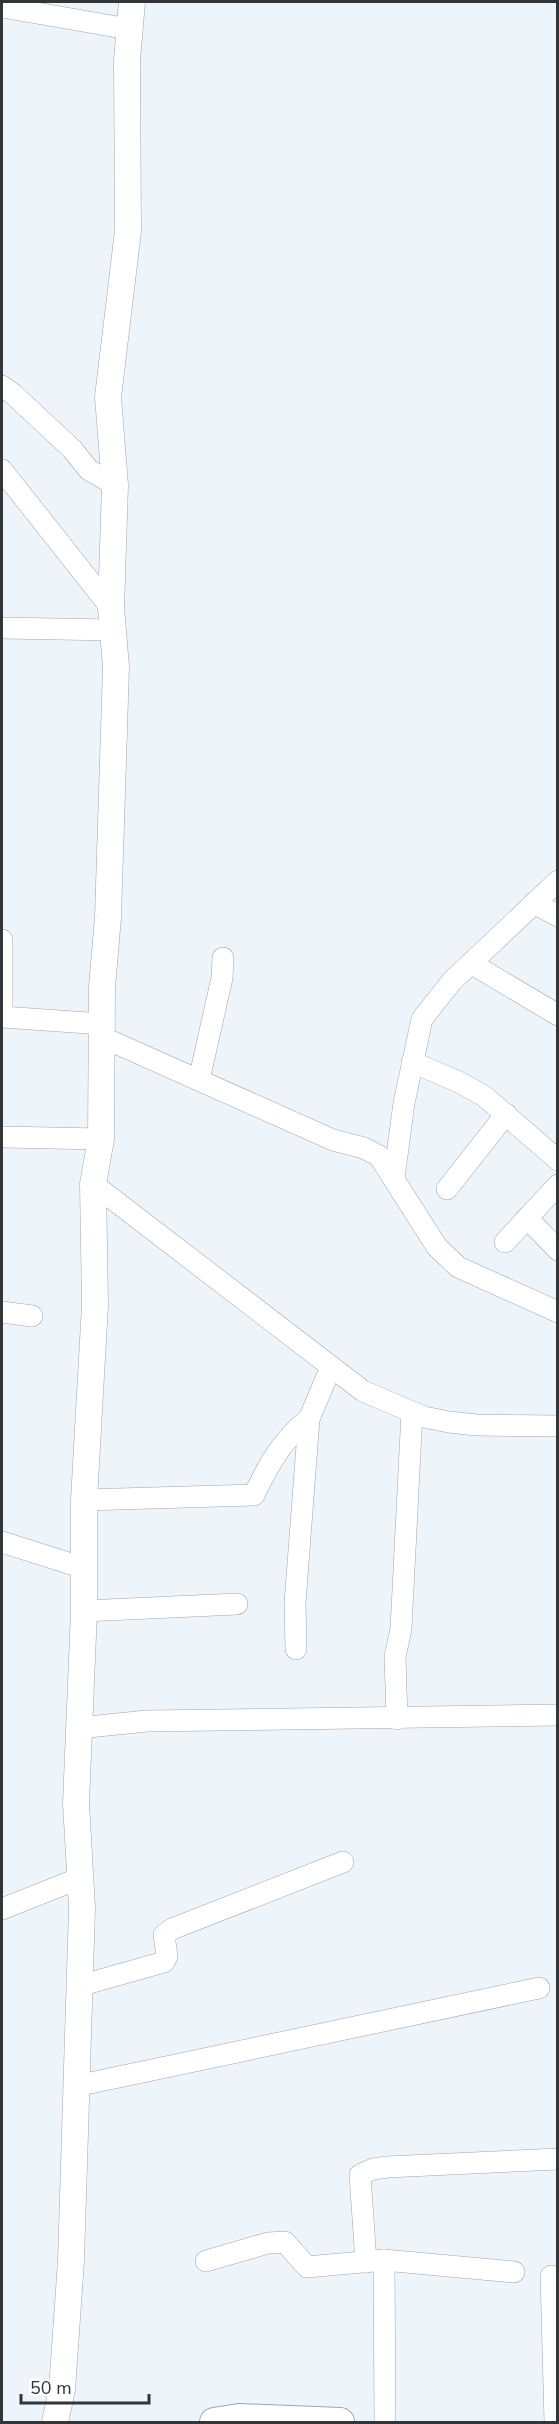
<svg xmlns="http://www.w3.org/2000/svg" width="559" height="2424" font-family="'Nunito Sans',sans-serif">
  <rect width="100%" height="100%" fill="#edf4fa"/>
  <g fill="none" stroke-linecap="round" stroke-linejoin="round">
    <!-- minor casing -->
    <g stroke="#9fa6ac" stroke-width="22">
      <g id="minor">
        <path d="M2,7L129,29"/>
        <path d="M2,386L13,394L72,449L89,470L115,485"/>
        <path d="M2,470L111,608"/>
        <path d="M2,628L113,630"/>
        <path d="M534,903L558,916"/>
        <path d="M2,940V1017L103,1024"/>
        <path d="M472,964L558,1015"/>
        <path d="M102,1037L333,1140L364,1148L379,1156L437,1247L458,1267L558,1312"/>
        <path d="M412,1062L459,1082L484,1096L558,1160"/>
        <path d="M199,1080L222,978L223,958"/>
        <path d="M2,1137L101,1139"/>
        <path d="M394,1178L404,1103L422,1019L452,981L558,881"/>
        <path d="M93,1184L363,1391L424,1417L449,1422L476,1425L558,1426"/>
        <path d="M447,1189L506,1114"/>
        <path d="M527,1218L558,1250"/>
        <path d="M505,1242L558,1185"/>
        <path d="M2,1312L32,1316"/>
        <path d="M84,1500L254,1495C268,1466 282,1439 309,1419"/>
        <path d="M2,1542L84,1568"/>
        <path d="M84,1611L237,1604"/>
        <path d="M296,1649L295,1603L309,1419L331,1367"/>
        <path d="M397,1719L395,1657L401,1629L412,1412"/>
        <path d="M78,1728L147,1721L558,1715"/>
        <path d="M2,1909L80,1878"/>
        <path d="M79,1986L164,1962L167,1956L164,1935L172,1929L343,1862"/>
        <path d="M76,2086L539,1988"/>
        <path d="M384,2260L385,2422"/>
        <path d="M206,2261L268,2243L285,2242L307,2267L384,2260L514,2272"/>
        <path d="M366,2262L360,2175L373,2169L387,2167L558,2159"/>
        <path d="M551,2276L555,2422"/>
      </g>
    </g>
    <!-- tertiary casing -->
    <g stroke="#9fa6ac" stroke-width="27">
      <path id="tertiary" d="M55,2422L62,2390L71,2261L82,1907L76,1803L84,1611V1500L95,1305L93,1184L101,1139L102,987L108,917L116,667L111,608L115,485L108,397L128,231L127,60L132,2"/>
    </g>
    <!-- secondary casing -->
    <g stroke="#9fa6ac" stroke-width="30">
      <path id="secondary" d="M214,2422L239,2418L340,2422"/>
    </g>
    <!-- minor -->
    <use href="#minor" stroke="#fff" stroke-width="21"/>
    <!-- tertiary -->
    <use href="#tertiary" stroke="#fff" stroke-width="26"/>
    <!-- secondary -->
    <use href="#secondary" stroke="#fff" stroke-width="28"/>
  </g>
  <!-- border -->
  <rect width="559" height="2424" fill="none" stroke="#333638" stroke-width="6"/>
  <!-- scale -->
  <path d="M21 2394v9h128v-9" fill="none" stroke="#333638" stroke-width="3"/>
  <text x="30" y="2394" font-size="18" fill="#333638" stroke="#ffffff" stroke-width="4.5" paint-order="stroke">50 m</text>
</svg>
